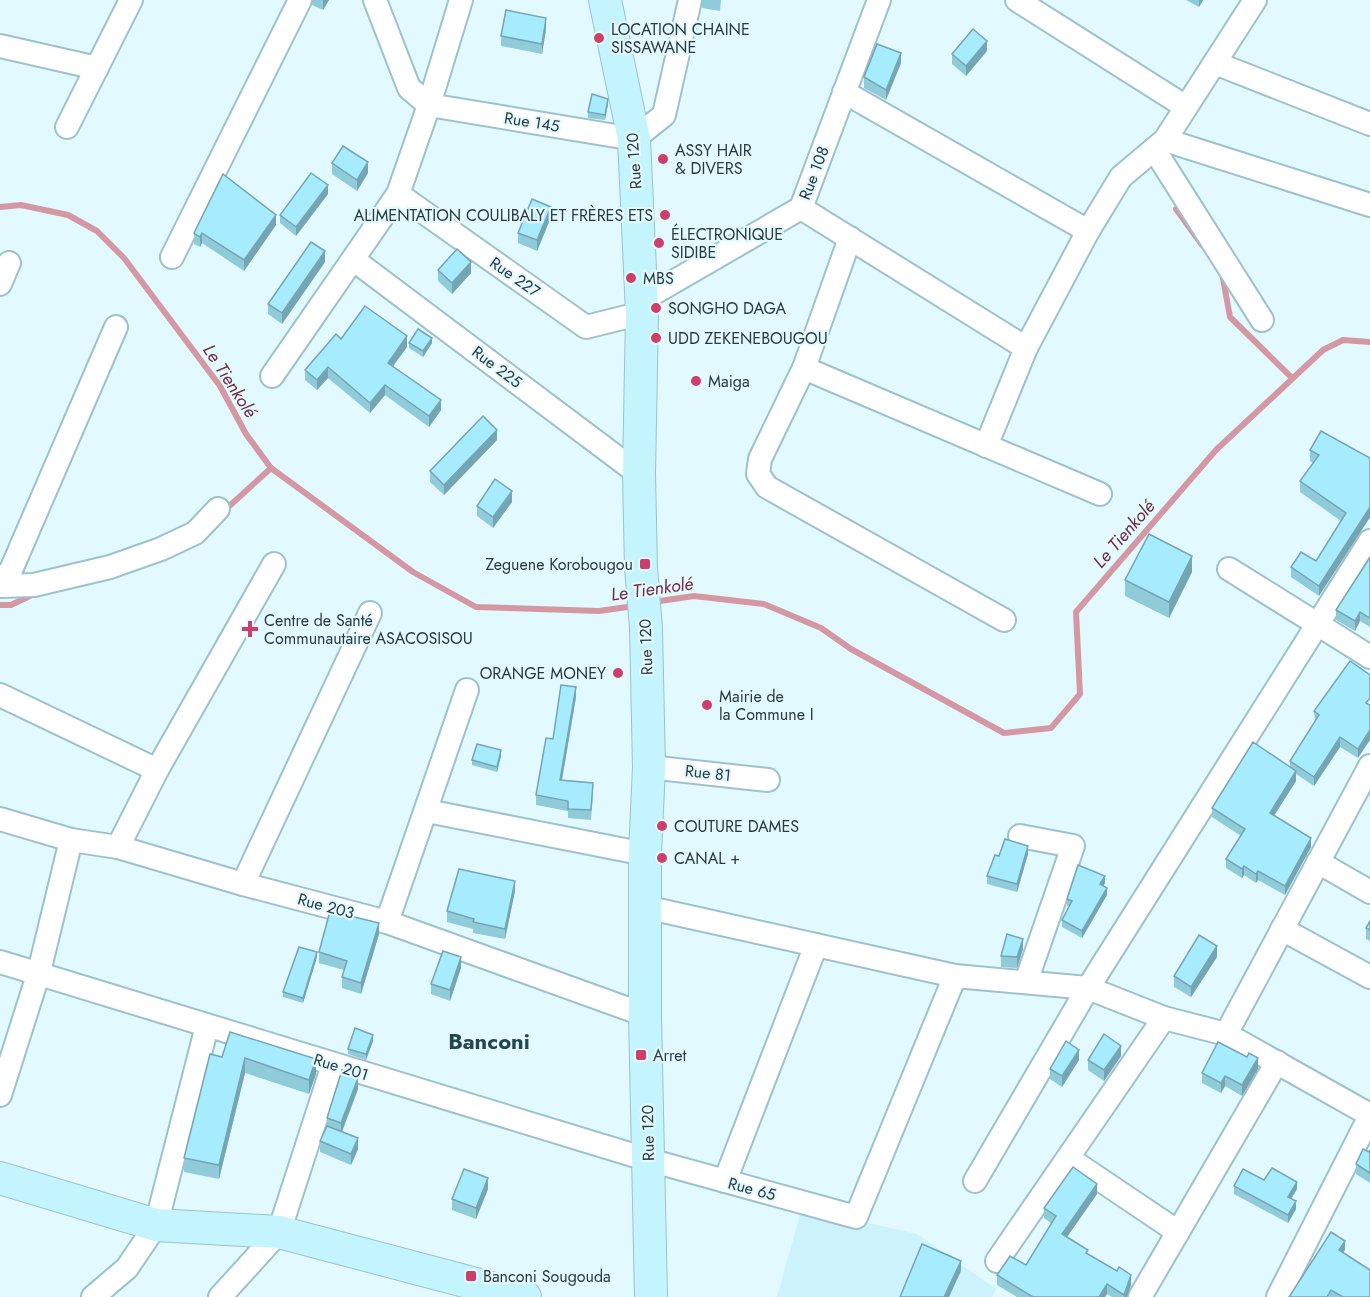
<svg xmlns="http://www.w3.org/2000/svg" width="1370" height="1297" font-family="Jost,sans-serif">
  <rect width="100%" height="100%" fill="#e2f9ff"/>
  <!-- built -->
  <path fill="#ccf2fc" d="M802,1208L917,1234L996,1289L992,1297H777Z"/>
  <g fill="none" stroke-linecap="round" stroke-linejoin="round">
    <!-- stream -->
    <g stroke="#d498a3" stroke-width="6">
      <path d="M0,207L21,205L68,215L97,231L124,258L220,386L246,434L271,468L413,572L476,607L599,611L634,606"/>
      <path d="M1176,209L1202,245"/>
      <path d="M1222,273L1230,317L1292,378"/>
      <path d="M224,511L271,468"/>
      <path d="M653,602L694,596L764,604L821,628L851,649L1004,733L1051,728L1080,694L1076,612L1216,450L1323,350L1343,340L1370,342"/>
      <path d="M0,605H11L36,593"/>
    </g>
    <!-- street casing -->
    <g stroke="#9dc2cc" stroke-width="26">
      <g id="street">
        <path d="M461,0L429,105L634,139L664,115L690,0"/>
        <path d="M1017,0L1186,107"/>
        <path d="M0,46L97,68"/>
        <path d="M1215,63L1370,124"/>
        <path d="M844,92L1088,231"/>
        <path d="M67,127L131,0"/>
        <path d="M1165,140L1370,205"/>
        <path d="M1154,149L1262,320"/>
        <path d="M398,194L586,327L642,313"/>
        <path d="M801,208L1026,348"/>
        <path d="M850,238L804,368L760,459L758,474L767,487L1004,620"/>
        <path d="M172,257L300,0"/>
        <path d="M354,260L639,474"/>
        <path d="M0,284L9,263"/>
        <path d="M642,300L801,208L879,0"/>
        <path d="M804,368L1100,494"/>
        <path d="M272,376L398,194L429,105L409,88L375,0"/>
        <path d="M986,446L1026,348L1088,231L1121,177L1165,140L1255,0"/>
        <path d="M1229,569L1370,657"/>
        <path d="M0,582L11,570L116,327"/>
        <path d="M0,586L34,585L110,567L161,549L195,533L218,509"/>
        <path d="M0,695L157,770"/>
        <path d="M649,767L768,780"/>
        <path d="M427,811L645,854"/>
        <path d="M0,819L71,840L118,847L243,884L387,922L645,1015"/>
        <path d="M1020,836L1073,846L1026,982"/>
        <path d="M118,847L157,770L274,564"/>
        <path d="M1318,862L1370,892"/>
        <path d="M243,884L370,613"/>
        <path d="M645,907L955,976L1088,988L1164,1018L1226,1034L1370,1115"/>
        <path d="M387,922L467,690"/>
        <path d="M1282,929L1370,977"/>
        <path d="M0,962L649,1160L856,1217L955,976"/>
        <path d="M1226,1034L1370,766"/>
        <path d="M0,1095L39,972L71,840"/>
        <path d="M1068,1158L1178,1232"/>
        <path d="M725,1181L816,945"/>
        <path d="M975,1181L1088,988L1370,541"/>
        <path d="M997,1261L1164,1018"/>
        <path d="M93,1297L127,1268L156,1225L207,1026"/>
        <path d="M220,1297L279,1232L333,1065"/>
        <path d="M1140,1297L1277,1062"/>
        <path d="M1278,1297L1370,1116"/>
      </g>
    </g>
    <!-- secondary casing -->
    <g stroke="#9dc2cc" stroke-width="34">
      <g id="secondary">
        <path d="M605,0L634,139L642,313L639,474L641,568L646,628L649,767L645,854V1015L651,1297"/>
        <path d="M0,1178L156,1225L279,1232L525,1297"/>
      </g>
    </g>
    <!-- street -->
    <use href="#street" stroke="#fff" stroke-width="22"/>
    <!-- secondary -->
    <use href="#secondary" stroke="#c4f4fe" stroke-width="32"/>
  </g>
  <!-- wall -->
  <g fill="#90cbda">
    <path d="M312,0H329L323,10L312,5Z"/>
    <path d="M702,0H721L720,11L702,8Z"/>
    <path d="M1186,0H1203L1199,7Z"/>
    <path d="M546,29L542,54L501,46V36Z"/>
    <path d="M987,51L966,76L952,64V54Z"/>
    <path d="M901,63L886,100L864,88V77Z"/>
    <path d="M608,104L605,120L588,118V112Z"/>
    <path d="M332,163L368,173L357,191L332,174Z"/>
    <path d="M328,194L296,236L280,223V215Z"/>
    <path d="M551,217L537,251L518,243V233Z"/>
    <path d="M276,225L244,271L202,243L200,247L194,244V233Z"/>
    <path d="M325,262L282,324L268,314V304Z"/>
    <path d="M438,270L471,273L452,294L438,281Z"/>
    <path d="M341,339L407,347L393,366L441,410L429,427L385,395L370,413L328,378L317,390L305,380V370Z"/>
    <path d="M409,343H432L423,357L409,348Z"/>
    <path d="M497,440L444,495L430,482V471Z"/>
    <path d="M1310,450L1370,458L1319,596L1291,577V567L1316,561L1341,521L1300,492V481L1313,463L1310,461Z"/>
    <path d="M512,502L493,528L477,516V506Z"/>
    <path d="M1370,557V627L1360,621L1355,631L1336,620V610Z"/>
    <path d="M1192,572L1169,618L1125,596V580Z"/>
    <path d="M1370,675L1358,758L1340,747L1314,786L1296,774V781L1274,816L1311,847L1285,895L1258,880L1256,883L1244,875L1242,878L1226,868V859L1241,836L1212,817V808L1290,767V761L1315,721L1314,711Z"/>
    <path d="M576,697L562,781L593,793L591,820L568,818V811L536,805V795L553,739Z"/>
    <path d="M501,756L497,772L472,765V760Z"/>
    <path d="M1028,854L1017,892L987,884V876L999,856Z"/>
    <path d="M1105,883L1103,886L1107,895L1082,938L1062,927V920L1069,907L1067,906V899Z"/>
    <path d="M515,891L505,939L473,933V929L447,922V911Z"/>
    <path d="M1370,921V941L1366,939V928Z"/>
    <path d="M379,934L361,994L342,988V977L344,970L319,963V952Z"/>
    <path d="M1023,949L1017,968L1001,967V956Z"/>
    <path d="M317,957L303,1003L283,997V992Z"/>
    <path d="M1217,957L1191,997L1174,987V976Z"/>
    <path d="M461,968L450,1001L431,994V984Z"/>
    <path d="M373,1041L366,1060L348,1054V1049Z"/>
    <path d="M1121,1056L1104,1081L1088,1070V1060Z"/>
    <path d="M222,1057L316,1059V1074L309,1094L245,1073L219,1179L184,1172V1158Z"/>
    <path d="M1079,1060L1062,1087L1050,1079V1069Z"/>
    <path d="M1258,1069L1242,1096L1225,1086L1221,1093L1202,1083V1073Z"/>
    <path d="M357,1078L358,1089L342,1132L358,1149L351,1165L320,1152V1141L327,1126V1118Z"/>
    <path d="M1370,1150V1183L1356,1174V1164L1369,1152Z"/>
    <path d="M1264,1180L1297,1189L1291,1199L1296,1209L1288,1223L1234,1194V1186Z"/>
    <path d="M488,1189L476,1219L452,1210V1199Z"/>
    <path d="M1097,1194L1067,1237L1088,1254L1131,1285L1127,1297H1112L1107,1294L1105,1297H1017L997,1285V1275L1026,1265L1051,1223L1044,1218V1208Z"/>
    <path d="M1345,1250L1343,1253L1370,1297H1289Z"/>
  </g>
  <!-- shaded-wall -->
  <g fill="#75a5b2">
    <path d="M323,0H329L323,10Z"/>
    <path d="M1199,0H1203L1199,7Z"/>
    <path d="M546,18V29L542,54V44Z"/>
    <path d="M987,41V51L966,76V66Z"/>
    <path d="M901,53V63L886,100V90Z"/>
    <path d="M608,99V104L605,120V115Z"/>
    <path d="M368,162V173L357,191V180Z"/>
    <path d="M328,185V194L296,236V227Z"/>
    <path d="M551,207V217L537,251V240Z"/>
    <path d="M276,215V225L244,271V260Z"/>
    <path d="M202,233V243L200,247V237Z"/>
    <path d="M325,251V262L282,324V313Z"/>
    <path d="M471,262V273L452,294V283Z"/>
    <path d="M407,336V347L388,373V363Z"/>
    <path d="M432,338V343L423,357V351Z"/>
    <path d="M328,367V378L317,390V380Z"/>
    <path d="M385,385V395L370,413V403Z"/>
    <path d="M441,400V410L429,427V416Z"/>
    <path d="M497,430V440L444,495V485Z"/>
    <path d="M512,491V502L493,528V517Z"/>
    <path d="M1370,507V518L1369,519L1319,596V586Z"/>
    <path d="M1192,556V572L1169,618V602Z"/>
    <path d="M1360,612V621L1355,631V621Z"/>
    <path d="M576,687V697L560,790V780Z"/>
    <path d="M1370,730V740L1358,758V749Z"/>
    <path d="M1340,737V747L1314,786V777Z"/>
    <path d="M501,750V756L497,772V767Z"/>
    <path d="M1296,771V781L1270,822V813Z"/>
    <path d="M1311,838V847L1285,895V886Z"/>
    <path d="M1028,846V854L1017,892V884Z"/>
    <path d="M1244,866V875L1242,878V869Z"/>
    <path d="M1258,871V880L1256,883V874Z"/>
    <path d="M1105,876V883L1100,892V884Z"/>
    <path d="M515,881V891L505,939V929Z"/>
    <path d="M1107,888V895L1082,938V931Z"/>
    <path d="M379,923V934L361,994V983Z"/>
    <path d="M1023,939V949L1017,968V957Z"/>
    <path d="M1217,946V957L1191,997V987Z"/>
    <path d="M317,952V957L303,1003V998Z"/>
    <path d="M461,957V968L450,1001V990Z"/>
    <path d="M373,1035V1041L366,1060V1054Z"/>
    <path d="M1121,1046V1056L1104,1081V1070Z"/>
    <path d="M1079,1050V1060L1062,1087V1076Z"/>
    <path d="M245,1058V1073L219,1179V1165Z"/>
    <path d="M1258,1058V1069L1242,1096V1085Z"/>
    <path d="M316,1059V1074L309,1094V1080Z"/>
    <path d="M357,1074V1083L358,1078V1089L341,1134V1123Z"/>
    <path d="M1225,1076V1086L1221,1093V1083Z"/>
    <path d="M358,1138V1149L351,1165V1154Z"/>
    <path d="M488,1178V1189L476,1219V1208Z"/>
    <path d="M1297,1182V1189L1288,1204V1197Z"/>
    <path d="M1097,1184V1194L1062,1244V1234Z"/>
    <path d="M1296,1201V1209L1288,1223V1215Z"/>
    <path d="M1345,1241V1250L1339,1259V1250Z"/>
    <path d="M961,1261V1271L949,1297H944Z"/>
    <path d="M1131,1275V1285L1127,1297H1124Z"/>
    <path d="M1107,1284V1294L1105,1297H1099Z"/>
  </g>
  <!-- building -->
  <g fill="#a7ecfe" stroke="#75a5b2" stroke-width="1.5">
    <path d="M506,10L546,18L542,44L501,36Z"/>
    <path d="M973,29L987,41L966,66L952,54Z"/>
    <path d="M877,44L901,53L886,90L864,77Z"/>
    <path d="M592,94L608,99L605,115L588,112Z"/>
    <path d="M343,146L368,162L357,180L332,163Z"/>
    <path d="M311,173L328,185L296,227L280,215Z"/>
    <path d="M223,174L276,215L244,260L202,233L200,237L194,233Z"/>
    <path d="M532,199L551,207L537,240L518,233Z"/>
    <path d="M311,242L325,251L282,313L268,304Z"/>
    <path d="M457,249L471,262L452,283L438,270Z"/>
    <path d="M365,306L407,336L388,363L441,400L429,416L385,385L370,403L328,367L317,380L305,370L336,334L341,339Z"/>
    <path d="M418,329L432,338L423,351L409,343Z"/>
    <path d="M483,416L497,430L444,485L430,471Z"/>
    <path d="M1321,431L1370,458V507L1319,586L1291,567L1301,552L1316,561L1346,513L1300,481L1319,455L1310,450Z"/>
    <path d="M495,479L512,491L493,517L477,506Z"/>
    <path d="M1149,534L1192,556L1169,602L1125,580Z"/>
    <path d="M1370,557V618L1360,612L1355,621L1336,610Z"/>
    <path d="M1350,661L1370,675V698L1366,703L1370,705V730L1358,749L1340,737L1314,777L1290,761L1319,715L1314,711Z"/>
    <path d="M561,685L576,687L560,780L593,783L591,810L568,809V801L536,795L546,738L553,739Z"/>
    <path d="M1253,742L1296,771L1270,813L1311,838L1285,886L1258,871L1256,874L1244,866L1242,869L1226,859L1245,829L1212,808Z"/>
    <path d="M477,744L501,750L497,767L472,760Z"/>
    <path d="M1005,839L1028,846L1017,884L987,876L995,855L999,856Z"/>
    <path d="M1078,865L1105,876L1100,884L1107,888L1082,931L1062,920L1072,901L1067,899Z"/>
    <path d="M459,869L515,881L505,929L473,922L474,919L447,911Z"/>
    <path d="M330,911L379,923L361,983L342,977L347,961L319,952Z"/>
    <path d="M1370,921V930L1366,928Z"/>
    <path d="M1007,934L1023,939L1017,957L1001,956Z"/>
    <path d="M1199,935L1217,946L1191,987L1174,976Z"/>
    <path d="M299,947L317,952L303,998L283,992Z"/>
    <path d="M443,951L461,957L450,990L431,984Z"/>
    <path d="M355,1028L373,1035L366,1054L348,1049Z"/>
    <path d="M230,1032L316,1059L309,1080L245,1058L219,1165L184,1158L210,1054L222,1057Z"/>
    <path d="M1104,1034L1121,1046L1104,1070L1088,1060Z"/>
    <path d="M1066,1041L1079,1050L1062,1076L1050,1069Z"/>
    <path d="M1218,1042L1247,1057L1249,1053L1258,1058L1242,1085L1225,1076L1221,1083L1202,1073Z"/>
    <path d="M342,1070L357,1074L356,1077L358,1078L341,1123L327,1118Z"/>
    <path d="M327,1126L358,1138L351,1154L320,1141Z"/>
    <path d="M1363,1149L1369,1152L1370,1150V1173L1356,1164Z"/>
    <path d="M1073,1167L1097,1184L1062,1234L1088,1250L1086,1253L1117,1271L1119,1267L1131,1275L1124,1295L1107,1284L1099,1297H1033L997,1275L1010,1256L1026,1265L1056,1216L1044,1208Z"/>
    <path d="M1272,1168L1297,1182L1288,1197L1296,1201L1288,1215L1234,1186L1243,1169L1264,1180Z"/>
    <path d="M464,1169L488,1178L476,1208L452,1199Z"/>
    <path d="M1331,1232L1345,1241L1339,1250L1370,1270V1297H1343L1331,1290L1327,1297H1289Z"/>
    <path d="M922,1244L961,1261L944,1297H900Z"/>
  </g>
  <!-- markers -->
  <g fill="#cd3f69" stroke="#e2f9ff" stroke-width="2">
    <circle cx="599" cy="38" r="6"/>
    <circle cx="663" cy="159" r="6"/>
    <circle cx="665" cy="215" r="6"/>
    <circle cx="659" cy="243" r="6"/>
    <circle cx="631" cy="278" r="6"/>
    <circle cx="656" cy="308" r="6"/>
    <circle cx="656" cy="338" r="6"/>
    <circle cx="696" cy="381" r="6"/>
    <rect x="639" y="558" width="12" height="12" rx="3"/>
    <path d="M247 620h6v6h6v6h-6v6h-6v-6h-6v-6h6z"/>
    <circle cx="618" cy="673" r="6"/>
    <circle cx="707" cy="705" r="6"/>
    <circle cx="662" cy="826" r="6"/>
    <circle cx="662" cy="858" r="6"/>
    <rect x="635" y="1049" width="12" height="12" rx="3"/>
    <rect x="465" y="1270" width="12" height="12" rx="3"/>
  </g>
  <g text-anchor="middle" dominant-baseline="central" stroke-width="4.5" stroke-linejoin="round" paint-order="stroke">
    <!-- poi labels -->
    <g font-size="16" fill="#2b3a3e" stroke="#e2f9ff" text-anchor="start">
      <text x="611" y="29">LOCATION CHAINE<tspan x="611" dy="18">SISSAWANE</tspan></text>
      <text x="675" y="150">ASSY HAIR<tspan x="675" dy="18">&amp; DIVERS</tspan></text>
      <text x="653" y="215" text-anchor="end">ALIMENTATION COULIBALY ET FRÈRES ETS</text>
      <text x="671" y="234">ÉLECTRONIQUE<tspan x="671" dy="18">SIDIBE</tspan></text>
      <text x="643" y="278">MBS</text>
      <text x="668" y="308">SONGHO DAGA</text>
      <text x="668" y="338">UDD ZEKENEBOUGOU</text>
      <text x="708" y="381">Maiga</text>
      <text x="633" y="564" text-anchor="end">Zeguene Korobougou</text>
      <text x="264" y="620">Centre de Santé<tspan x="264" dy="18">Communautaire ASACOSISOU</tspan></text>
      <text x="606" y="673" text-anchor="end">ORANGE MONEY</text>
      <text x="719" y="696">Mairie de<tspan x="719" dy="18">la Commune I</tspan></text>
      <text x="674" y="826">COUTURE DAMES</text>
      <text x="674" y="858">CANAL +</text>
      <text x="653" y="1055">Arret</text>
      <text x="483" y="1276">Banconi Sougouda</text>
    </g>
    <!-- street labels -->
    <g font-size="16" fill="#2b3a3e" stroke="#e2f9ff">
      <text transform="translate(532 122) rotate(9)">Rue 145</text>
      <text transform="translate(634 161) rotate(-94)">Rue 120</text>
      <text transform="translate(814 173) rotate(-69)">Rue 108</text>
      <text transform="translate(515 277) rotate(35)">Rue 227</text>
      <text transform="translate(497 367) rotate(37)">Rue 225</text>
      <text transform="translate(646 647) rotate(-92)">Rue 120</text>
      <text transform="translate(708 773) rotate(6)">Rue 81</text>
      <text transform="translate(326 906) rotate(15)">Rue 203</text>
      <text transform="translate(341 1067) rotate(17)">Rue 201</text>
      <text transform="translate(648 1133) rotate(-91)">Rue 120</text>
      <text transform="translate(752 1189) rotate(15)">Rue 65</text>
    </g>
    <!-- water labels -->
    <g font-size="18" font-style="italic" fill="#732b3e" stroke="#e2f9ff">
      <text transform="translate(230 381) rotate(57)">Le Tienkolé</text>
      <text transform="translate(1124 534) rotate(-49)">Le Tienkolé</text>
      <text transform="translate(652 589) rotate(-8)">Le Tienkolé</text>
    </g>
    <!-- district labels -->
    <g font-size="22" font-weight="bold" fill="#24464f" stroke="#e2f9ff">
      <text x="489" y="1041">Banconi</text>
    </g>
  </g>
</svg>
